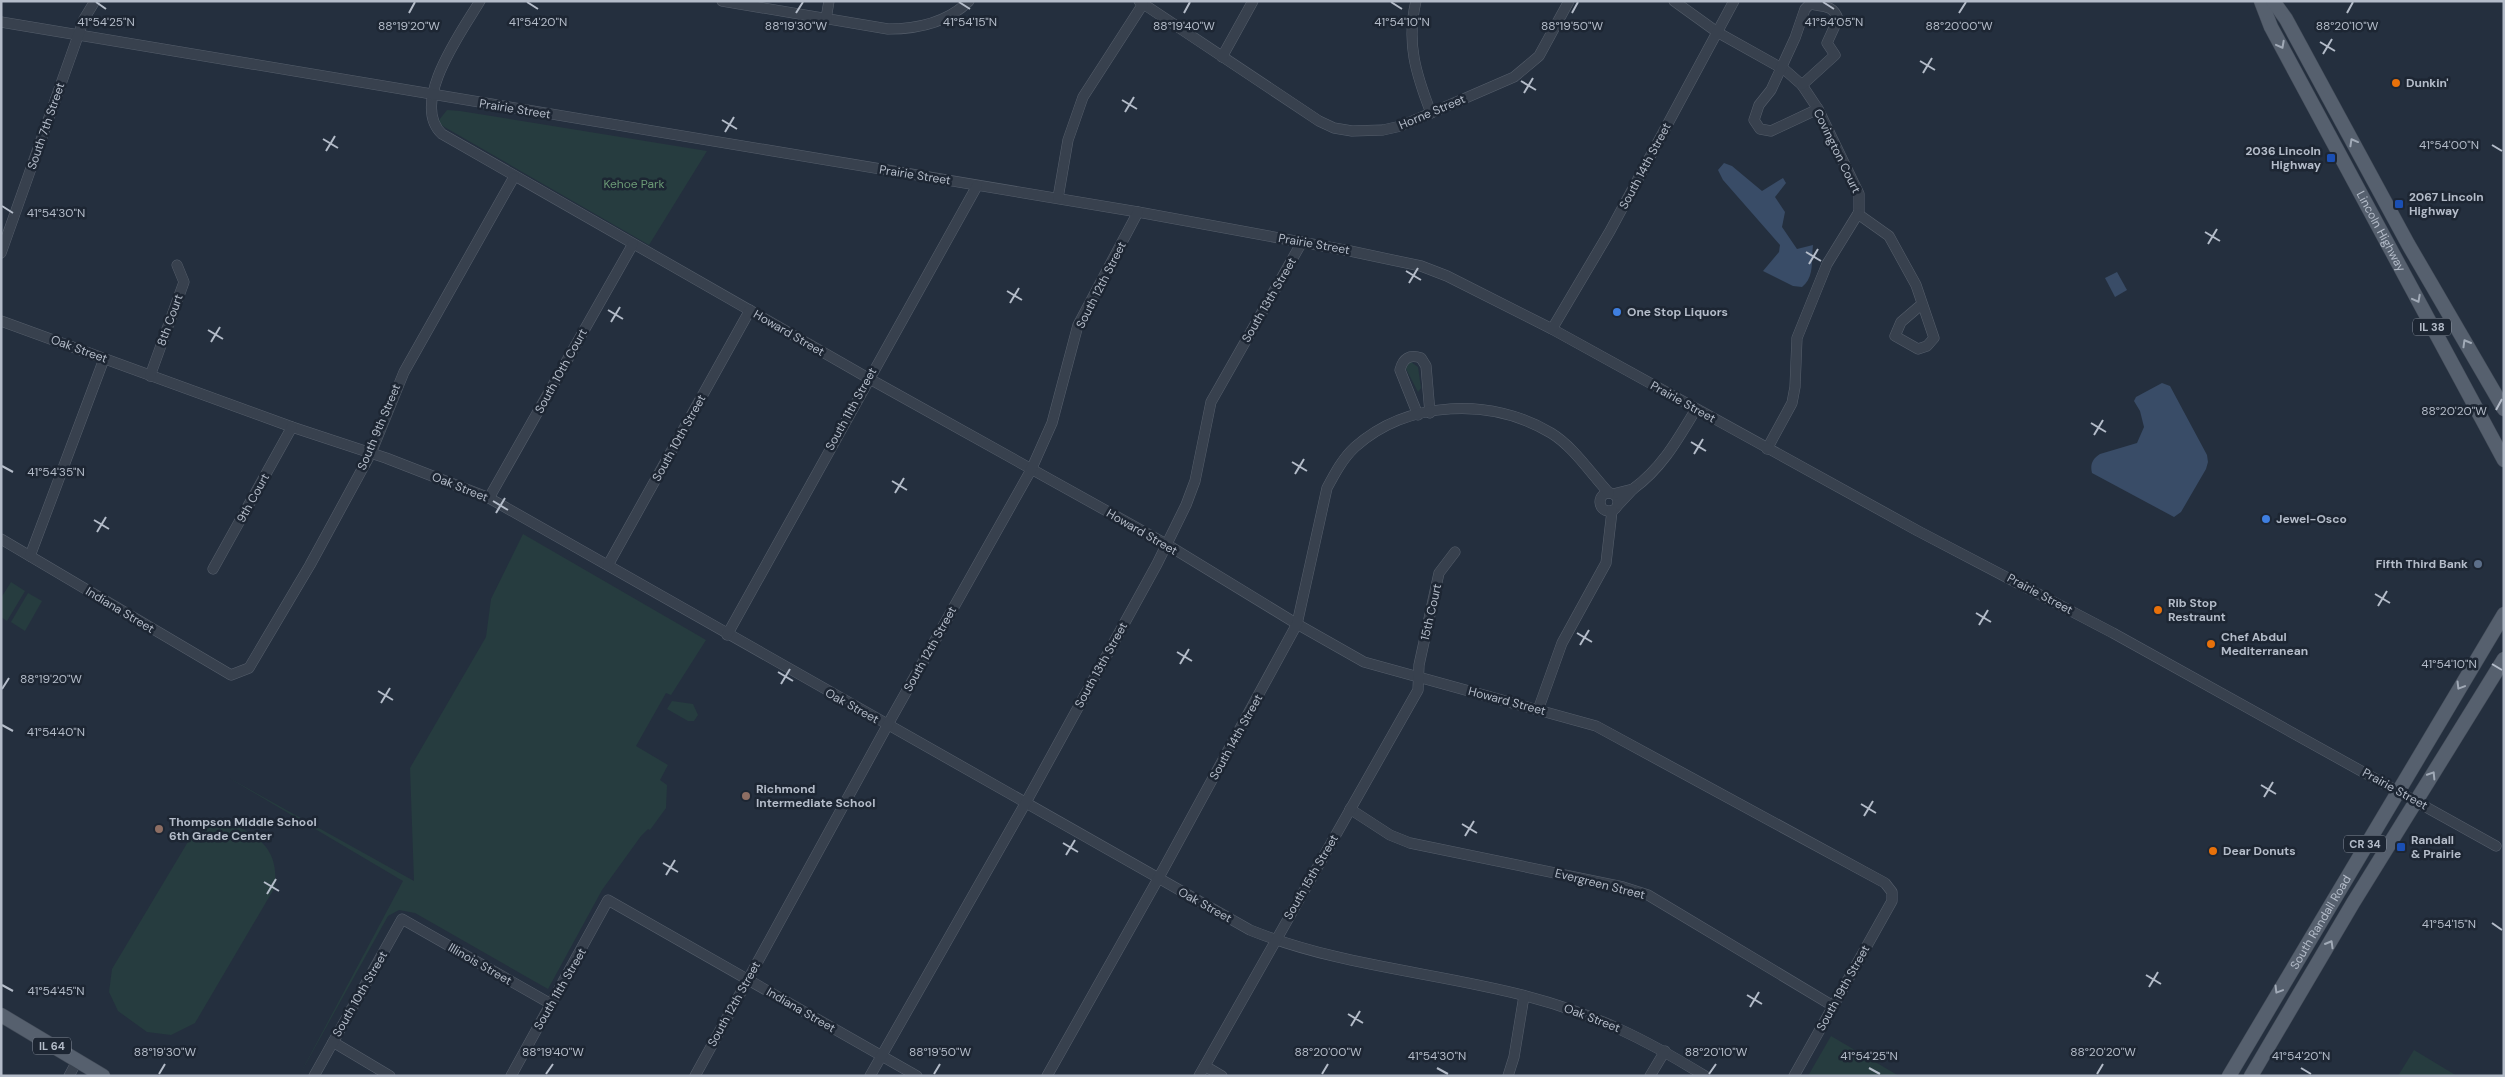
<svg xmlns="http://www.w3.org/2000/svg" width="2505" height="1077" font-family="'DM Sans',sans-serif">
  <rect width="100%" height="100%" fill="#242f3e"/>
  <!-- green -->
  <g fill="#263c3f">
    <path d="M447,110L460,111L707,151L649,245L441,125L439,120Z"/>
    <path d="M1411,362L1418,367L1421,388L1418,392L1406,369L1407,365Z"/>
    <path d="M523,534L706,640L671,695L666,693L636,746L668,765L660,780L667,785L666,808L650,830L648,829L641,836L602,890L548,989L415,913L399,910L388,916L299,1076L403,881L229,778L414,881L410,768L486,637L491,599Z"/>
    <path d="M11,582L25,591L7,621L1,617V598Z"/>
    <path d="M28,593L42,601L25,631L11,622Z"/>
    <path d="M672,701L693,704L698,715L694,721H688L667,709Z"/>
    <path d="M231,823C262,838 278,850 275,887L195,1023L171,1035L147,1032L118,1011L109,992L112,969L192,835L210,826Z"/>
    <path d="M1831,1036L1899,1076H1808Z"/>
    <path d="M2414,1050L2457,1076H2398Z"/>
  </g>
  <!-- water -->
  <g fill="#394c67">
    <path d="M1724,163L1732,166L1762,191L1783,178L1786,183L1775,197L1785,212L1782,227L1797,249L1813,245C1811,259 1815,277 1802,287L1793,286L1763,271L1779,252L1780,245L1723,180L1718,170Z"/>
    <path d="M2117,272L2127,290L2115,297L2105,278Z"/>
    <path d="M2162,383L2170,386L2207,455L2208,462L2206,469L2181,512L2174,517L2092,473C2090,465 2092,459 2100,454L2137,443L2144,427L2140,411L2134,401L2136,397Z"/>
  </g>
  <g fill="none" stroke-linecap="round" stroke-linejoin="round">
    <!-- minor casing -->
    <g stroke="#565f6c" stroke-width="11">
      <g id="minor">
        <path d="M480,1C462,31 409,103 442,134L868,378L1166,544L1297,624L1364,662L1596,726L1885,883L1892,892V901L1794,1076"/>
        <path d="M722,1L888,29C918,29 947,23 969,1"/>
        <path d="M1139,1L1319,121L1334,128L1352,131L1383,130L1401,126L1514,77L1539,56L1569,1"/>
        <path d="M1416,1C1406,43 1416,74 1431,113"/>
        <path d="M1674,1L1717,32L1785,70L1802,85L1818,109L1859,194V212L1827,264L1797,338L1795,387L1792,403L1767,449"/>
        <path d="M826,19L829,1"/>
        <path d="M1,22L1138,212L1350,251L1421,266L1447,276L1552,329L1918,531L2113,633L2496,846"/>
        <path d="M1222,57L1253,1"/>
        <path d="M1802,85L1835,55L1827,43L1838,19C1833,4 1822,7 1810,4L1805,9L1795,38L1771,90L1759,105L1754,120L1760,129L1771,131L1818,109"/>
        <path d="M1058,198L1068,140L1083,97L1143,4"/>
        <path d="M1858,214L1889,236L1916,285L1934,338L1927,346L1918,349L1895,336L1901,322L1922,304"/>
        <path d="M1,253L84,19L95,1"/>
        <path d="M1,321L292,427L386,458L489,498L1250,930C1339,966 1434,972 1526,996C1595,1014 1645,1039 1705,1076"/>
        <path d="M1552,329L1610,231L1734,1"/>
        <path d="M150,376L184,282L177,265"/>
        <path d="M1418,415L1400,370C1403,358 1410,354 1421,358L1426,366L1430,413"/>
        <path d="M1633,489C1662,468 1678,439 1696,409"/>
        <circle cx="1609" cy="502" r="9"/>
        <path d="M1613,494L1633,489L1618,505"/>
        <path d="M489,498L633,244"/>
        <path d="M1,539L231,675L249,668L310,565L371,453L404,372L514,177"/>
        <path d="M30,556L104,359"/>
        <path d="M608,565L750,310"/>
        <path d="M213,569L292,427"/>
        <path d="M727,635L977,186"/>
        <path d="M1538,710L1562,643L1606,563L1612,511"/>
        <path d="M1350,809L1390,835L1410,843L1623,887L1648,895L1833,1006"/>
        <path d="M333,1042L390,1076"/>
        <path d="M1205,1066L1222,1076"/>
        <path d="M69,1076L77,1061"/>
        <path d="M314,1076L402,919L551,1004"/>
        <path d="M511,1076L608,900L917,1076"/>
        <path d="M695,1076L892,717L1031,470L1052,423L1078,325L1138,212"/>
        <path d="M870,1076L1025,804L1157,564L1186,505L1195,481L1211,402L1302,242"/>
        <path d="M1047,1076L1158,879L1297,624L1327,488C1335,473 1343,458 1355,447C1408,400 1491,397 1551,433C1574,447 1591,474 1609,493"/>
        <path d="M1199,1076L1418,690L1419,665L1439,573L1455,552"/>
        <path d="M1508,1076L1514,1057L1524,996"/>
        <path d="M1650,1076L1665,1051"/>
      </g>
    </g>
    <!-- major casing -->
    <g stroke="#414a57" stroke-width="15">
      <g id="major">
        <path id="s1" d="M2261,1L2271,27L2504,460"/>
        <path d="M2273,1L2286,19L2408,244L2504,409"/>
        <path d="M1,1015L103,1076"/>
        <path id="s2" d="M2229,1076L2504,614"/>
        <path d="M2251,1076L2353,903L2504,659"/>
      </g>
    </g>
    <!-- minor -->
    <use href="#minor" stroke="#38414e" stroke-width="10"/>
    <!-- major -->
    <use href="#major" stroke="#56606e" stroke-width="14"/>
  </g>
  <!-- one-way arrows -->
  <defs><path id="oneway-chevron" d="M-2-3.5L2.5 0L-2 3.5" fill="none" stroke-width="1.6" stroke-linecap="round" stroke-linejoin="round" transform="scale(1.25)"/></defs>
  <g stroke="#a1aab7">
    <use href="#oneway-chevron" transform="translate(2281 45) rotate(62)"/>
    <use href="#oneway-chevron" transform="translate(2353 142) rotate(-119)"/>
    <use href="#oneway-chevron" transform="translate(2417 299) rotate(62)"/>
    <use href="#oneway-chevron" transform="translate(2466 343) rotate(-120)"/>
    <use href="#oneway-chevron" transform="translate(2460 686) rotate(121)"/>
    <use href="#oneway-chevron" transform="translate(2432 775) rotate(-58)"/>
    <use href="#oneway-chevron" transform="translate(2330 944) rotate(-60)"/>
    <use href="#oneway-chevron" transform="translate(2278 990) rotate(121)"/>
  </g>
  <!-- ticks -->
  <path fill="none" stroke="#b4bcc9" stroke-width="2" d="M96,2L106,9M527,2L538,9M959,2L970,9M1391,2L1402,9M1823,2L1834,9M409,13L415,2M796,13L803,2M1184,13L1190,2M1572,13L1578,2M1959,13L1966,2M2347,13L2353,2M2320,42L2335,51M2323,54L2332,39M1920,61L1935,70M1923,73L1932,58M1521,81L1536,90M1524,93L1533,78M1122,100L1137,109M1125,112L1134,97M722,120L737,129M725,132L734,117M323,139L338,148M2492,145L2502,151M326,151L335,136M2,206L13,213M2205,232L2220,241M2208,244L2217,229M1806,252L1821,261M1809,264L1818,249M1406,271L1421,280M1409,283L1418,268M1007,291L1022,300M1010,303L1019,288M608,310L623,319M611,322L620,307M208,330L223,339M211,342L220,327M2496,410L2502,399M2091,423L2106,432M2094,435L2103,420M1691,442L1706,451M1694,454L1703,439M1292,462L1307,471M2,466L13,472M1295,474L1304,459M892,481L907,490M895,493L904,478M493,501L508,510M496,513L505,498M94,520L109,529M97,532L106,517M2375,594L2390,603M2378,606L2387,591M1976,613L1991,622M1979,625L1988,610M1577,633L1592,642M1580,645L1589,630M1177,652L1192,661M1180,664L1189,649M2492,664L2502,670M778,672L793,681M781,684L790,669M2,689L9,678M378,691L393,700M381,703L390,688M2,725L13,731M2261,785L2276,794M2264,797L2273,782M1861,804L1876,813M1864,816L1873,801M1462,824L1477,833M1465,836L1474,821M1063,843L1078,852M1066,855L1075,840M663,863L678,872M666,875L675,860M264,882L279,891M267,894L276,879M2492,923L2502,930M2146,975L2161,984M2,985L13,991M2149,987L2158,972M1747,995L1762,1004M1750,1007L1759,992M1348,1014L1363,1023M1351,1026L1360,1011M1437,1068L1448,1074M1869,1068L1880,1074M2301,1068L2311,1074M159,1074L165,1064M546,1074L553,1064M934,1074L940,1064M1322,1074L1328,1064M1709,1074L1716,1064M2097,1074L2103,1064"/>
  <!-- markers -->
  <g fill="#e8710a" stroke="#1d2633" stroke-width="2">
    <circle cx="2396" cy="83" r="5"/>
    <circle cx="2158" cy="610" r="5"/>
    <circle cx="2211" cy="644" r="5"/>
    <circle cx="2213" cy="851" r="5"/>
  </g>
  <g fill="#1a4fb4" stroke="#1d2633" stroke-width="2">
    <rect x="2326" y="153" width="10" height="10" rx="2.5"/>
    <rect x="2394" y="199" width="10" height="10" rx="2.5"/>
    <rect x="2396" y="842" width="10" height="10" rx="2.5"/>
  </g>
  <g fill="#3f7fe0" stroke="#1d2633" stroke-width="2">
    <circle cx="1617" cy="312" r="5"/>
    <circle cx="2266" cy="519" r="5"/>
  </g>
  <circle fill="#5c6f8a" stroke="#1d2633" stroke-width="2" cx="2478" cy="564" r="5"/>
  <g fill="#8d6e63" stroke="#1d2633" stroke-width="2">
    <circle cx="746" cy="796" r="5"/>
    <circle cx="159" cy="829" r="5"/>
  </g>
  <g text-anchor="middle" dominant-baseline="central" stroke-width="5" stroke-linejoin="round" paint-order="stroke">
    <!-- shield labels -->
    <g fill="#1d2633" stroke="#878f9c" stroke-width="1">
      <rect x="2413" y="318.5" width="38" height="17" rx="4"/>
      <rect x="2344" y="835.5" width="42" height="17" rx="4"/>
      <rect x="33" y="1037.5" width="38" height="17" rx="4"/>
    </g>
    <g font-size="11" font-weight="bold" fill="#b4bcc9">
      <text x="2432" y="327">IL 38</text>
      <text x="2365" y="844">CR 34</text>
      <text x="52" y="1046">IL 64</text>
    </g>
    <!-- poi labels -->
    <g font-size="12" font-weight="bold" fill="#b4bcc9" stroke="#1d2633" text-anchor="start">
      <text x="2406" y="83">Dunkin'</text>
      <text x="2321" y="151" text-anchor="end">2036 Lincoln<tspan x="2321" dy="14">Highway</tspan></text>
      <text x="2409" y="197">2067 Lincoln<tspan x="2409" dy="14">Highway</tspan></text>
      <text x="1627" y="312">One Stop Liquors</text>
      <text x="2276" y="519">Jewel-Osco</text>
      <text x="2468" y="564" text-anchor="end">Fifth Third Bank</text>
      <text x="2168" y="603">Rib Stop<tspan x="2168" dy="14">Restraunt</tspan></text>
      <text x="2221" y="637">Chef Abdul<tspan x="2221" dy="14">Mediterranean</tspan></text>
      <text x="756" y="789">Richmond<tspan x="756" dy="14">Intermediate School</tspan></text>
      <text x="169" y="822">Thompson Middle School<tspan x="169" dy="14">6th Grade Center</tspan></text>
      <text x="2411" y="840">Randall<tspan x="2411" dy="14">&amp; Prairie</tspan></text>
      <text x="2223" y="851">Dear Donuts</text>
    </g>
    <!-- street labels -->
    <g font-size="12" fill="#b4bcc9" stroke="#1d2633">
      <text transform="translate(515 109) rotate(9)">Prairie Street</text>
      <text transform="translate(1432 112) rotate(-23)">Horne Street</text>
      <text transform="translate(46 126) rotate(-71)">South 7th Street</text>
      <text transform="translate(1837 151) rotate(64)">Covington Court</text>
      <text transform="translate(1645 166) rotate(-62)">South 14th Street</text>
      <text transform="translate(915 175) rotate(9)">Prairie Street</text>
      <text stroke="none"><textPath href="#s1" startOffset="260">Lincoln Highway</textPath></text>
      <text transform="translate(1314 244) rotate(10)">Prairie Street</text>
      <text transform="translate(1101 285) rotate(-63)">South 12th Street</text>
      <text transform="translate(1269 300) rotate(-60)">South 13th Street</text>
      <text transform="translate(170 320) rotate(-70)">8th Court</text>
      <text transform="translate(789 333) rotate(30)">Howard Street</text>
      <text transform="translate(79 349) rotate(20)">Oak Street</text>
      <text transform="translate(561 371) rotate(-61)">South 10th Court</text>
      <text transform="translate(1683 402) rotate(29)">Prairie Street</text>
      <text transform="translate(851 409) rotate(-61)">South 11th Street</text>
      <text transform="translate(379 427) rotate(-67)">South 9th Street</text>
      <text transform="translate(679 438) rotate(-61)">South 10th Street</text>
      <text transform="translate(460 487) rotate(22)">Oak Street</text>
      <text transform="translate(253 498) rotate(-61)">9th Court</text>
      <text transform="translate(1142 532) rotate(30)">Howard Street</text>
      <text transform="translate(2040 594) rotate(28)">Prairie Street</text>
      <text transform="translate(120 610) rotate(31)">Indiana Street</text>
      <text transform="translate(1431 612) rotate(-77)">15th Court</text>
      <text transform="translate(930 649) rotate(-61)">South 12th Street</text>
      <text transform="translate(1101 665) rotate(-61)">South 13th Street</text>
      <text transform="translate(1507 701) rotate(15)">Howard Street</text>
      <text transform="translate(852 706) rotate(29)">Oak Street</text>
      <text transform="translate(1236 737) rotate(-61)">South 14th Street</text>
      <text transform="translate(2395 789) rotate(29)">Prairie Street</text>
      <text transform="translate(1311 877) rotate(-60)">South 15th Street</text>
      <text transform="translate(1600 884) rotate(14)">Evergreen Street</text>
      <text transform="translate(1205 905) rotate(29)">Oak Street</text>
      <text stroke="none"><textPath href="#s2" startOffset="179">South Randall Road</textPath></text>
      <text transform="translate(480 964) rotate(30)">Illinois Street</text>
      <text transform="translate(1843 988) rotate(-61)">South 19th Street</text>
      <text transform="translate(560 989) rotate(-60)">South 11th Street</text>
      <text transform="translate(360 994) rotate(-60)">South 10th Street</text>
      <text transform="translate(734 1004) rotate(-61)">South 12th Street</text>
      <text transform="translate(801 1010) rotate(30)">Indiana Street</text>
      <text transform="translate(1592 1018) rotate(21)">Oak Street</text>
    </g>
    <!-- park labels -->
    <g font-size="12" fill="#6b9a76" stroke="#1d2633">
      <text x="634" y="184">Kehoe Park</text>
    </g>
  </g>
  <g font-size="12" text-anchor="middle" fill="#b4bcc9" stroke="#1d2633" stroke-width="5" stroke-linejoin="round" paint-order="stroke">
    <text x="106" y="26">41°54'25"N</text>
    <text x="538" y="26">41°54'20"N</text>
    <text x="970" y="26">41°54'15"N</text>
    <text x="1402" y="26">41°54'10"N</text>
    <text x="1834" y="26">41°54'05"N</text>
    <text x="1184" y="30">88°19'40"W</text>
    <text x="2347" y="30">88°20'10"W</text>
    <text x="409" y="30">88°19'20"W</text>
    <text x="796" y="30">88°19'30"W</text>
    <text x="1572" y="30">88°19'50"W</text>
    <text x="1959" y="30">88°20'00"W</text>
    <text x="2449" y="149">41°54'00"N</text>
    <text x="56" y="217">41°54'30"N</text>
    <text x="2454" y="415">88°20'20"W</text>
    <text x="56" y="476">41°54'35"N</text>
    <text x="2449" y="668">41°54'10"N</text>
    <text x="51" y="683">88°19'20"W</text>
    <text x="56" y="736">41°54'40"N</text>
    <text x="2449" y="928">41°54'15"N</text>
    <text x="56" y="995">41°54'45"N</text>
    <text x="165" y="1056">88°19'30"W</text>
    <text x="553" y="1056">88°19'40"W</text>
    <text x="940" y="1056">88°19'50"W</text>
    <text x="1328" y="1056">88°20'00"W</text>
    <text x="1716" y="1056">88°20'10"W</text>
    <text x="2103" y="1056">88°20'20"W</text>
    <text x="1437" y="1060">41°54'30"N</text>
    <text x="1869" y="1060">41°54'25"N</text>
    <text x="2301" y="1060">41°54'20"N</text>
  </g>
  <!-- border -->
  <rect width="2505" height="1077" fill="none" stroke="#b4bcc9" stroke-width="5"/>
</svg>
